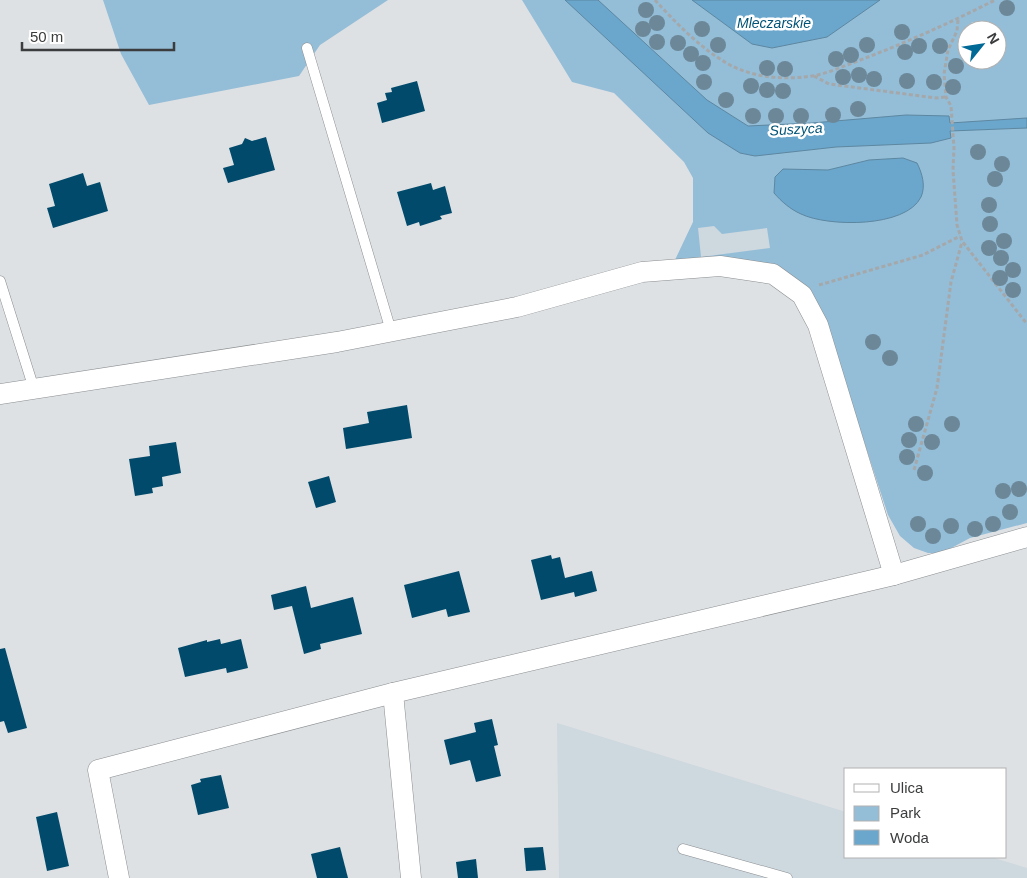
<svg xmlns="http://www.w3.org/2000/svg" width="1027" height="878" font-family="Helvetica,sans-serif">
  <rect width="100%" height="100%" fill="#dee1e4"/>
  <g fill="#cdd8df">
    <polygon points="721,164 798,246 675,260"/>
    <polygon points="557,723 846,812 846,857 991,857 1027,868 1027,878 559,878"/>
  </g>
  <g fill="#94bdd7" fill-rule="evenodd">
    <polygon points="103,0 388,0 320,45 299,76 149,105 121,54"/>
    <path d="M522 0H1027V523L970 538 942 553H928L914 548 900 536 888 515 823 316 810 293 675 260 693 222V178L684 162 614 93 572 82ZM967 30H997V60H967ZM714 226 722 234 767 228 770 248 701 257 698 228Z"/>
  </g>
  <g fill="#6ba7cc" stroke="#5d87a1">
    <polygon points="565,0 598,0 707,100 748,126 812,123 906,115 949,116 950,123 1027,118 1027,128 950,131 951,138 931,143 836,147 755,156 740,153 708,133"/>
    <polygon points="692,0 880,0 827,37 772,48 752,44"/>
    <path d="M903 158 917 163C922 173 926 186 921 197 906 228 828 227 801 214 790 209 782 202 774 193L775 177 783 169 828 170 869 160Z"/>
  </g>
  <g fill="#024a6b">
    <polygon points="417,81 425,111 382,123 377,103 387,100 385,93 392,92 391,88"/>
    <polygon points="266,137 275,170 228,183 223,168 234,165 229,148 242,144 245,138 252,141"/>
    <polygon points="83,173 87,186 100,182 108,211 53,228 47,208 55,206 49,184"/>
    <polygon points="431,183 433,190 445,186 452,213 440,216 442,219 420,226 419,222 407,226 397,192"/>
    <polygon points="407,405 412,438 346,449 343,428 369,423 367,412"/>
    <polygon points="176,442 181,473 162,477 163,486 152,488 153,493 135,496 129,459 150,456 149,446"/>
    <polygon points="329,476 336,502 316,508 308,482"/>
    <polygon points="551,555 552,559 560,557 565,578 592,571 597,591 575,597 574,592 541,600 531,560"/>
    <polygon points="459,571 470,612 448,617 446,609 412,618 404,585"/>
    <polygon points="306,586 311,608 353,597 362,634 320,644 321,649 304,654 292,606 274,610 271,595"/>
    <polygon points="220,639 221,644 241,639 248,668 227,673 226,668 185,677 178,648 207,640 207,642"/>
    <polygon points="5,648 27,728 8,733 4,721 0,722 0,649"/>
    <polygon points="492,719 498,745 494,746 501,776 476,782 470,760 450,765 444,740 476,732 474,723"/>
    <polygon points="221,775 229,808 198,815 191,785 201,782 200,779"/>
    <polygon points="57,812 69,866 47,871 36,817"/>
    <polygon points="340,847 348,878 317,878 311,854"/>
    <polygon points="543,847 546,870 526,871 524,848"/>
    <polygon points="476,859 478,878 458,878 456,862"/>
  </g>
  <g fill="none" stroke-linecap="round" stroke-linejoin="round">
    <defs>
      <g id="lane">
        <polyline points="307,48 391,331"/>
        <polyline points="0,281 34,389"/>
        <polyline points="683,849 787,878"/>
      </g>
      <g id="street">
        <polyline points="0,394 337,342 517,307 642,272 720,266 773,274 802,295 818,325 894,575"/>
        <polyline points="393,693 411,878"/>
        <polyline points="119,878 98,770 393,693 894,575 1027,537"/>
      </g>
    </defs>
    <use href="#lane" stroke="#8a8e90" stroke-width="11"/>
    <use href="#street" stroke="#8a8e90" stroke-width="21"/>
    <g stroke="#a5a8aa" stroke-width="3" stroke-dasharray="4 2.5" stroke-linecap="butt">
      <path d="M655 0C677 24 701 49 730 65 755 78 785 80 812 76 826 74 841 67 855 62 903 44 950 23 995 0"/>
      <polyline points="958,20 957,31 948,50 944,74 946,97 951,106 954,148 953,170 957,225 962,241 1027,324"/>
      <polyline points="814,76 829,84 936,98 946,97"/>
      <polyline points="819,285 923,255 960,236"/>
      <polyline points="914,470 937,388 951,282 962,242"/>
    </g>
    <use href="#lane" stroke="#fff" stroke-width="10"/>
    <use href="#street" stroke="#fff" stroke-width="20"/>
  </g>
  <g fill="#6c8898">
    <circle cx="1007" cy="8" r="8"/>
    <circle cx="646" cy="10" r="8"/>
    <circle cx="657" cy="23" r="8"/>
    <circle cx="643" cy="29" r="8"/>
    <circle cx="702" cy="29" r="8"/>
    <circle cx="902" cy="32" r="8"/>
    <circle cx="657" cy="42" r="8"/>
    <circle cx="678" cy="43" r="8"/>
    <circle cx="718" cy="45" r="8"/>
    <circle cx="867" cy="45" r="8"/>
    <circle cx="919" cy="46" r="8"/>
    <circle cx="940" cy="46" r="8"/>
    <circle cx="905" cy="52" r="8"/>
    <circle cx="691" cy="54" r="8"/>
    <circle cx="851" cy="55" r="8"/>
    <circle cx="836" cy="59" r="8"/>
    <circle cx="703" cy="63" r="8"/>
    <circle cx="956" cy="66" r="8"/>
    <circle cx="767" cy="68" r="8"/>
    <circle cx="785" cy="69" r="8"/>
    <circle cx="859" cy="75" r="8"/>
    <circle cx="843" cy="77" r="8"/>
    <circle cx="874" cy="79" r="8"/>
    <circle cx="907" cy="81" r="8"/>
    <circle cx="704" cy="82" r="8"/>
    <circle cx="934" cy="82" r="8"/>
    <circle cx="751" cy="86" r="8"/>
    <circle cx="953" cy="87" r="8"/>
    <circle cx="767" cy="90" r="8"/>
    <circle cx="783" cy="91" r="8"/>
    <circle cx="726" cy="100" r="8"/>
    <circle cx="858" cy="109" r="8"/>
    <circle cx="833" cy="115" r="8"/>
    <circle cx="753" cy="116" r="8"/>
    <circle cx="776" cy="116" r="8"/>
    <circle cx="801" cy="116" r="8"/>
    <circle cx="978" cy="152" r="8"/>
    <circle cx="1002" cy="164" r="8"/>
    <circle cx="995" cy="179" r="8"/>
    <circle cx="989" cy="205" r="8"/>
    <circle cx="990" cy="224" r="8"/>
    <circle cx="1004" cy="241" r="8"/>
    <circle cx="989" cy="248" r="8"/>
    <circle cx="1001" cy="258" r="8"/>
    <circle cx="1013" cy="270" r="8"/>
    <circle cx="1000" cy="278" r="8"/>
    <circle cx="1013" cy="290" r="8"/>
    <circle cx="873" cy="342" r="8"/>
    <circle cx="890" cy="358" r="8"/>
    <circle cx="916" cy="424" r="8"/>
    <circle cx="952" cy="424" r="8"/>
    <circle cx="909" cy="440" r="8"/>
    <circle cx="932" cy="442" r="8"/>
    <circle cx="907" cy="457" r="8"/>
    <circle cx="925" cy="473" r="8"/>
    <circle cx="1019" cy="489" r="8"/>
    <circle cx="1003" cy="491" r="8"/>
    <circle cx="1010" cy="512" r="8"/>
    <circle cx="918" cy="524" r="8"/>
    <circle cx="993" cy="524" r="8"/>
    <circle cx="951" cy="526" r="8"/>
    <circle cx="975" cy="529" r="8"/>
    <circle cx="933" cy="536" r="8"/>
  </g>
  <g text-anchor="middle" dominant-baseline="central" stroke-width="5" stroke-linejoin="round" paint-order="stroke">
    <g font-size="14" font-style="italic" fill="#015378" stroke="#fff">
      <text x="774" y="23">Mleczarskie</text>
      <text transform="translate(796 129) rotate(-3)">Suszyca</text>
    </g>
  </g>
  <rect x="844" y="768" width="162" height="90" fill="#ffffff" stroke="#b1b1b1"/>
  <rect x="854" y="784" width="25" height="8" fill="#ffffff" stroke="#b1b1b1"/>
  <text x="890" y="793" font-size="15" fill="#3b3c3d">Ulica</text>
  <rect x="854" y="806" width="25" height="15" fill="#94bdd7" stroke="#b1b1b1"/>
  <text x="890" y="818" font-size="15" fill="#3b3c3d">Park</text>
  <rect x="854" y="830" width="25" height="15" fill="#6ba7cc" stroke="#b1b1b1"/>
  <text x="890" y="843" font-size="15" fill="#3b3c3d">Woda</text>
  <g transform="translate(982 45) rotate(60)"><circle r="24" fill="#ffffff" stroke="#b1b1b1"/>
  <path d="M0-4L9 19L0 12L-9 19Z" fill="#006996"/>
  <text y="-8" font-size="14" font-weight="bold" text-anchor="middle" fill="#3b3c3d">N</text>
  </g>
  <path d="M22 42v8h152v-8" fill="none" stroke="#3b3c3d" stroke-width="2.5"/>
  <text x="30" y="42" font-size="15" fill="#3b3c3d" stroke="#ffffff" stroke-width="4" paint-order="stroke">50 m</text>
</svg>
